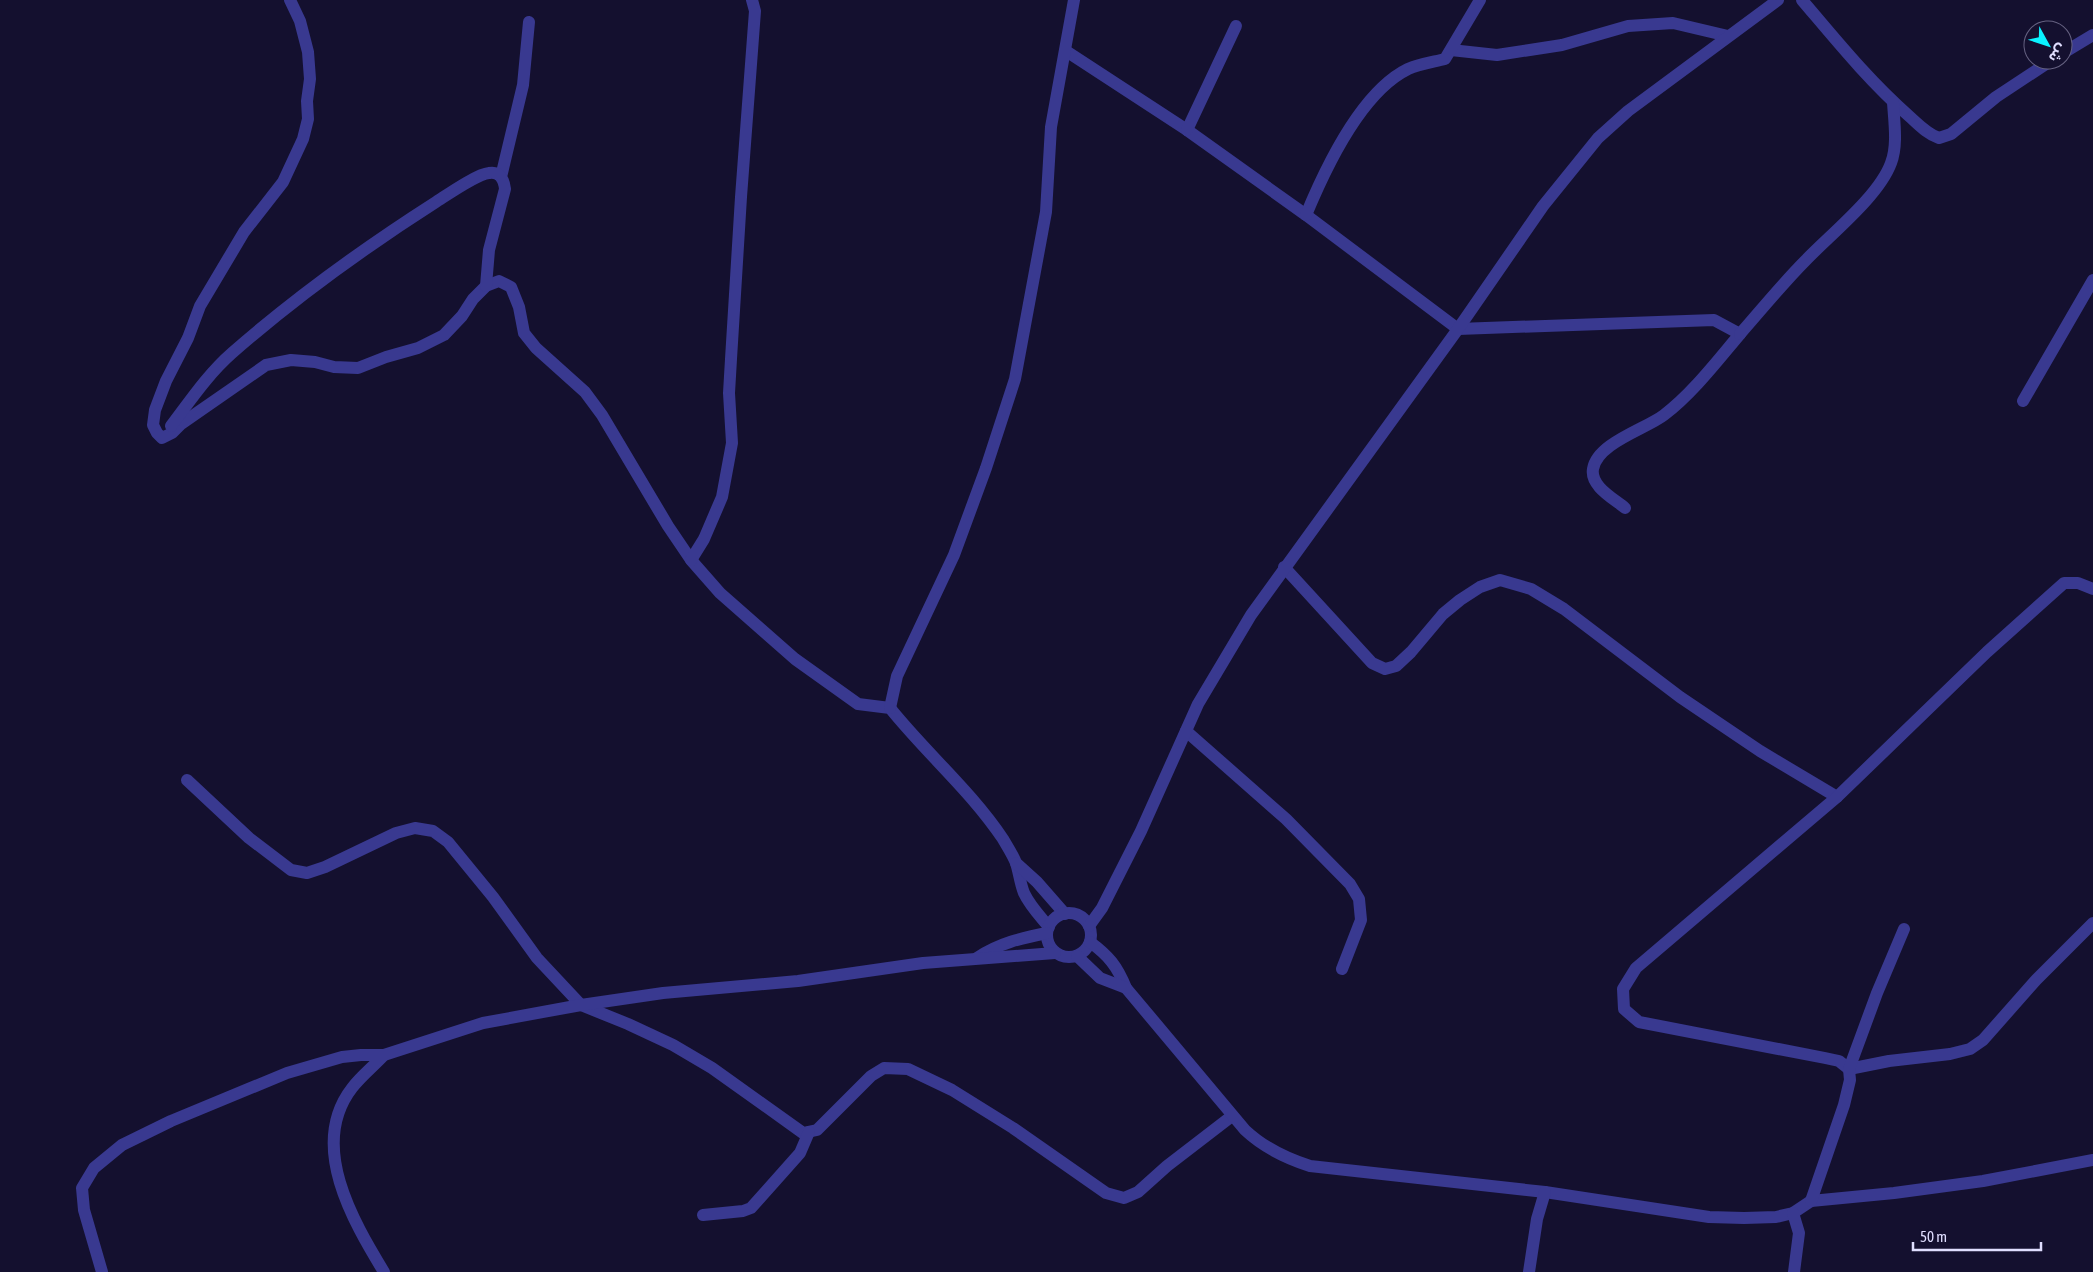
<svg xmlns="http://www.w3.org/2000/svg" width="2093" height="1272" font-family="'Asap Condensed','Noto Sans Arabic',sans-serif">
  <rect width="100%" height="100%" fill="#14102f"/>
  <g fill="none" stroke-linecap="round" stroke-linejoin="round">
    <g stroke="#393990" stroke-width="12">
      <path d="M290 0 300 21 308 52 310 79 307 101 308 119 303 139 283 182 244 232 200 306 188 338 166 381 155 410 153 425 157 433 162 438 172 433 181 424 266 365 291 360 315 362 334 367 358 368 386 357 418 348 444 335 462 316 473 299 486 286 499 281 511 287 519 307 524 333 536 348 585 392 602 415 668 526 691 560 720 593 795 659 858 704 890 708C926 753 971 791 1003 839 1007 846 1013 855 1016 863 1019 872 1020 883 1024 893 1030 906 1040 916 1049 927"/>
      <path d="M1802 0C1836 40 1869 81 1909 116 1918 124 1927 134 1939 138L1951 134 1996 97 2052 60"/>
      <polyline points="1451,50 1497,55 1562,45 1628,26 1673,23 1728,36"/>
      <path d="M1066 51 1187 130 1306 215 1458 329 1714 320 1740 334C1718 360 1692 394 1664 415 1646 429 1597 443 1593 469 1590 486 1613 498 1625 508"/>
      <polyline points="2063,53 2093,35"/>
      <polyline points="1187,130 1236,26"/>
      <polyline points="501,177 523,85 529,22"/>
      <path d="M1306 215C1325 169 1361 92 1408 69 1419 64 1433 62 1445 59L1480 0"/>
      <path d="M1740 334C1762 309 1783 283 1806 260 1831 234 1879 196 1891 163 1898 145 1894 121 1893 102"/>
      <polyline points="2023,401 2093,280"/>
      <path d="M171 426C190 401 208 374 232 353 296 297 364 248 436 202 447 195 477 174 489 173 500 171 504 180 505 189L489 250 486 286"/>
      <polyline points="691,560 704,539 722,497 732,443 729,393 731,359 741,197 755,11 752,0"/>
      <polyline points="1284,567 1372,663 1385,669 1396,666 1411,652 1443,614 1460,600 1480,587 1500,580 1531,589 1564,609 1680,697 1760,751 1837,797"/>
      <polyline points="890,708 897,676 954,555 986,468 1015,379 1046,212 1051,127 1074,0"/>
      <polyline points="1186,731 1286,819 1350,884 1359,899 1361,920 1342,969"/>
      <polyline points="187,780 249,838 291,870 307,873 325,867 396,833 415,828 433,831 448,842 493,897 537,958 581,1005 628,1024 673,1045 712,1068 803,1133 817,1130 871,1076 884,1068 908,1069 952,1090 1013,1128 1106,1193 1124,1198 1138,1192 1167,1166 1232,1116"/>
      <polyline points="1016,863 1037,882 1065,914"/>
      <circle cx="1069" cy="935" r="22"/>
      <polyline points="1089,926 1102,908 1141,831 1198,704 1251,615 1458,329 1543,206 1598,138 1628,111 1778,0"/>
      <path d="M1090 942C1109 956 1117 966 1126 988L1245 1130C1264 1148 1285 1158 1310 1166L1545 1192 1709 1217 1744 1218 1776 1217 1793 1213 1811 1201 1894 1193 1983 1181 2093 1160"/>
      <polyline points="1077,956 1100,978 1126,988"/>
      <path d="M977 958C999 943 1022 938 1047 933"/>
      <path d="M384 1055C374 1066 361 1076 352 1088 308 1145 353 1221 384 1272"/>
      <polyline points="1849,1069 1839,1061 1825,1058 1639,1022 1624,1009 1623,989 1636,968 1837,797 1987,652 2064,583 2078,583 2093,589"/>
      <polyline points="1849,1069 1889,1061 1950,1054 1970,1049 1983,1040 2036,980 2093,923"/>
      <polyline points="1811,1201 1844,1105 1850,1080 1849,1069 1877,993 1904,929"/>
      <polyline points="1793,1213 1799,1233 1794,1272"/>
      <polyline points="703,1215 743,1211 751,1208 800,1153 809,1132"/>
      <polyline points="102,1272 84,1210 82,1188 94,1168 122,1145 171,1121 287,1073 342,1057 361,1055 384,1055 483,1023 581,1005 663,993 798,981 923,963 1055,953"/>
      <polyline points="1529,1272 1537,1219 1545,1192"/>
    </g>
  </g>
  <g transform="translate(2048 45) rotate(130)"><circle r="24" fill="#14102f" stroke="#666282"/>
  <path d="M0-4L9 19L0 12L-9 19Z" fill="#0af2ff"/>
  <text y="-8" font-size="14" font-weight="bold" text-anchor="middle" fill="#e0deff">ش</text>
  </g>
  <path d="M1913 1242v8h128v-8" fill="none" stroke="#e0deff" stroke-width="2.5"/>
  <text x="1920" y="1242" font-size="15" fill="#e0deff" stroke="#14102f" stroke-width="4" paint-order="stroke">50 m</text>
</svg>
